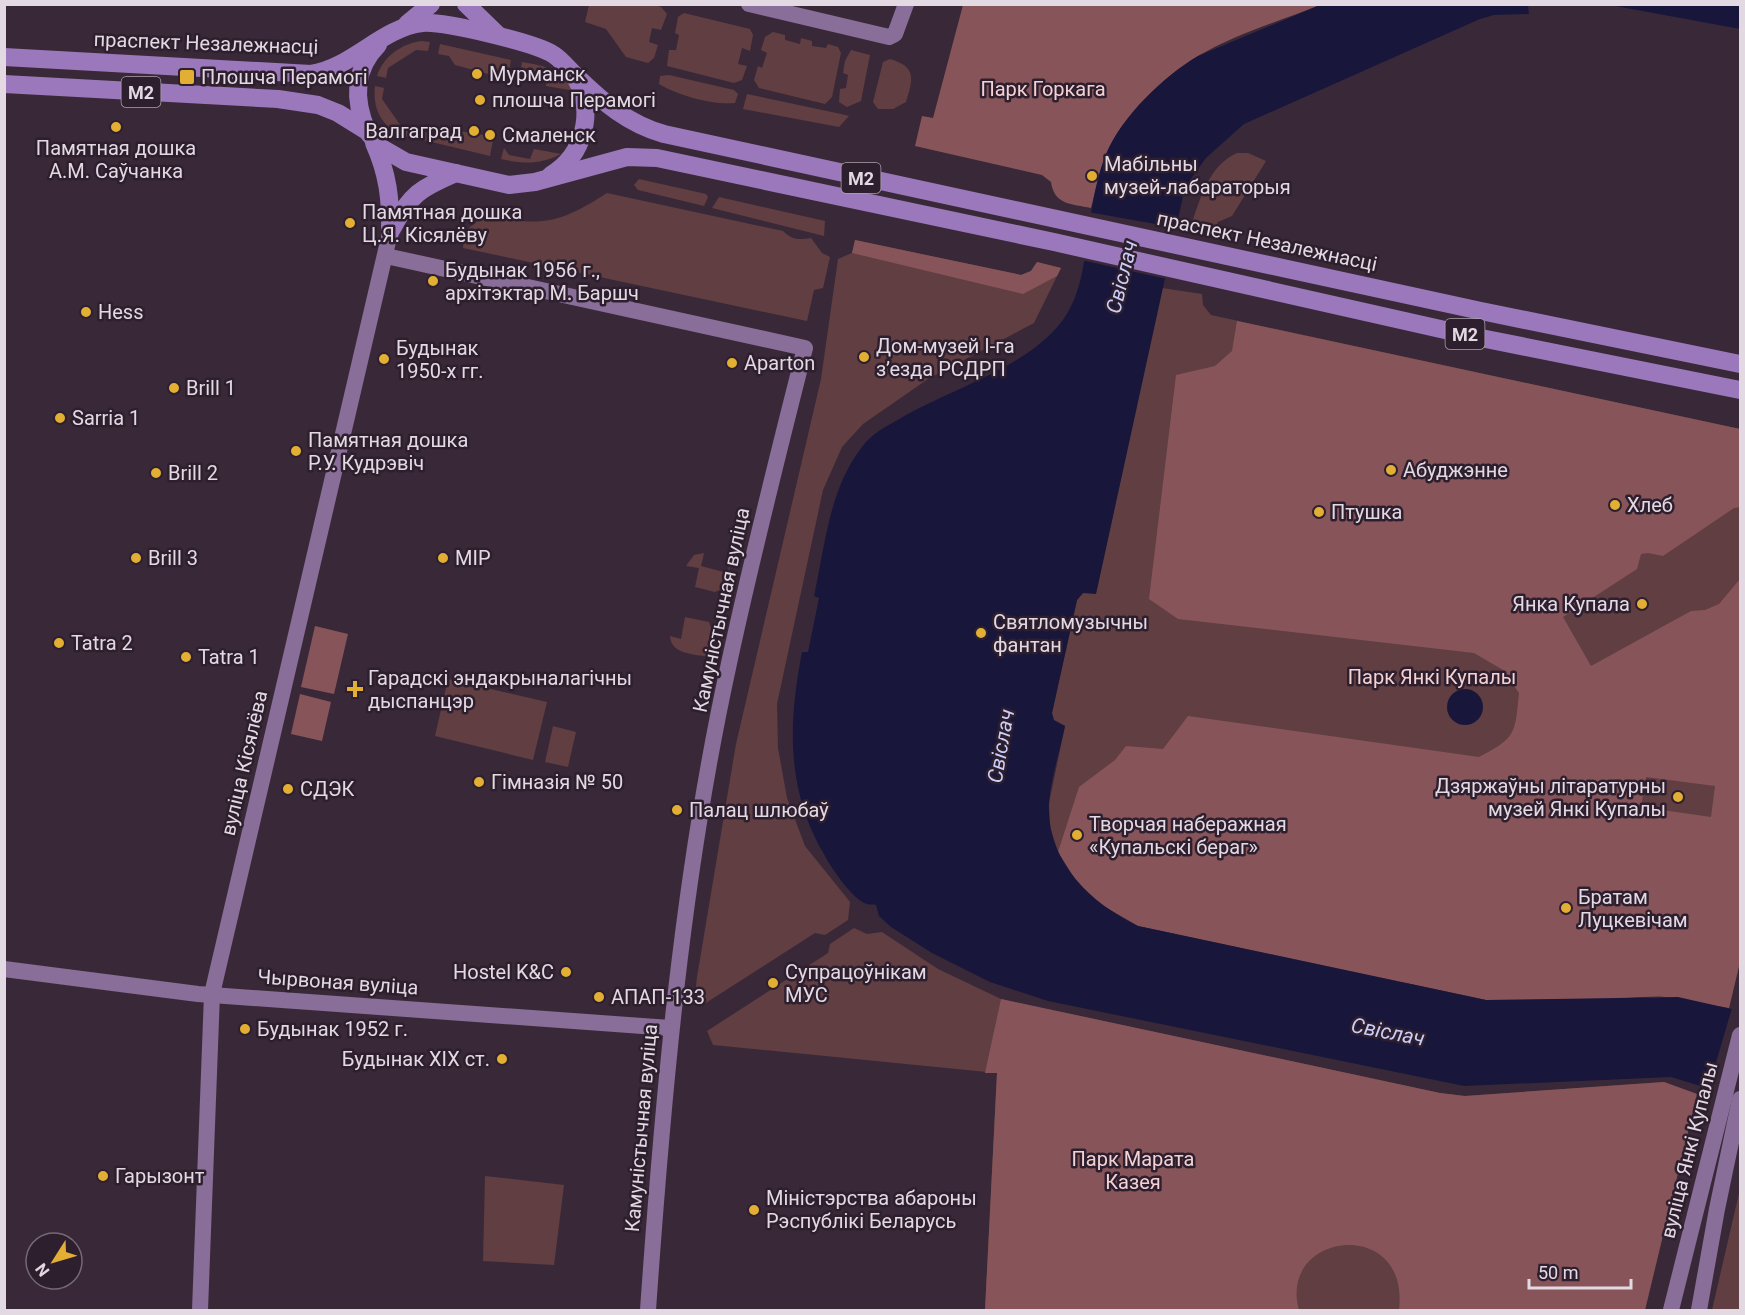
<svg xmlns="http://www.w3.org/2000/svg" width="1745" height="1315" font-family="Roboto,sans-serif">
  <rect width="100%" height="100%" fill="#392938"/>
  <g fill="#613e41">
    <polygon points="589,5 651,4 661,7 667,14 661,30 652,28 649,42 658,45 654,58 648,63 626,57 606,29 585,22"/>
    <polygon points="684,13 750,29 753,35 750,51 742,48 738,64 747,66 742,80 734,83 667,66 669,50 676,50 679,35 675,33 678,17"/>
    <polygon points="773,32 785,35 785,40 800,44 801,38 812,41 812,46 826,48 828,44 838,47 841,53 832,97 825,104 759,88 754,80 758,66 762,68 767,53 761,50 765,37"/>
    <path d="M421 41 430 42 428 51 416 50 388 68 386 78 377 76C383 57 401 44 421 41Z"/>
    <polygon points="440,44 511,60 508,77 503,78 455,65 449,56 438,54"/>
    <polygon points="851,50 870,55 861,101 847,107 839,102 840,89 846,88 848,75 843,73 845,61"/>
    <path d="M890 59C917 67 913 79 906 102L893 109H878L873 102 883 62Z"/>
    <path d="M522 62C546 66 562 69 575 91L546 86V74L526 71 520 75Z"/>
    <path d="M669 75 734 90 738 94 735 103C712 105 679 96 659 84L660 76Z"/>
    <path d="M375 86 384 88 382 99 401 126 411 128 409 137C384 131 372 111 375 86Z"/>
    <polygon points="747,94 841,114 849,116 839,127 743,109"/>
    <polygon points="440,128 491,136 493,140 490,156 419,139 421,131 433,134"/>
    <path d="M504 148 509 155 530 159 534 149 561 154C539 165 525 164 501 159Z"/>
    <path d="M1237 153H1248L1266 161 1232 216 1218 222 1214 230 1191 226C1200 199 1209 165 1237 153Z"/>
    <polygon points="639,179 706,194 708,197 704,206 638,190 634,185"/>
    <path d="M607 193 783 231C792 240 799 240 811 238L822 253 830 257 823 288 814 290 807 321 463 248 465 231 484 216C542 226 557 225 607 193Z"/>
    <polygon points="719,197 825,221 824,236 712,208"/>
    <polygon points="855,240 1021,275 1031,271 1037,262 1061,268 1034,323 928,379 863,424 842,447 823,490 777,704 778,748 787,798 805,846 850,902 848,920 825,935 815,933 701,1006 695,994 697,977 736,744 821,379 838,259 852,253"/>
    <polygon points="1162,288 1202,294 1203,305 1211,315 1740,429 1740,962 1729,1008 1704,1001 1394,982 1178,934 1058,852 1050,827 1049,803 1065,726 1053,720 1052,713 1077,600 1083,593 1096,593"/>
    <polygon points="704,553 701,566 727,573 731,561 726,587 715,592 695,587 699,568 686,566 694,555"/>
    <path d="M685 617 709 622 711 628 716 632 710 657C695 654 671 655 670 636L681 639Z"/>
    <polygon points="448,679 547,702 533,760 435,736"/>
    <polygon points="553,726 576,732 568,767 545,762"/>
    <polygon points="854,928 867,934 882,932 938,969 1001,999 1440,1093 1465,1096 1664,1082 1697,1094 1645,1310 985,1310 997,1073 713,1045 707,1031 828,953 830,944"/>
    <polygon points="485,1176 564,1185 554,1265 483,1261"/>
    <polygon points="1740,1189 1740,1310 1712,1310"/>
  </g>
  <g fill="#875559" fill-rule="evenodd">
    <path d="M963 5H1320C1280 21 1235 34 1198 56 1165 75 1120 119 1106 155 1099 172 1096 190 1091 208 1072 204 1054 205 1051 182L1042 175 915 146 922 116 933 118Z"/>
    <polygon points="855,240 1021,275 1031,271 1037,262 1061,268 1057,276 1023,294 852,253"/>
    <path d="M1237 321 1740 429V507L1734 508 1663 556 1648 553 1641 554 1637 569 1563 617 1591 666 1691 611 1705 610 1719 604 1740 579V962L1729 1008 1659 996 1612 999 1486 1000 1138 926 1095 901 1075 879 1058 852 1079 787 1115 760 1126 746 1163 749 1188 716 1479 757C1516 738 1515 734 1519 693L1503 670 1474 653 1178 619 1149 599 1176 375 1215 366 1232 351ZM1646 777 1715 786 1711 817 1641 807Z"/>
    <polygon points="315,626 348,634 334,694 301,687"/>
    <polygon points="300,694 331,702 322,741 291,734"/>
    <path d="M1001 999 1440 1093 1465 1096 1664 1082 1697 1094 1645 1310H1399C1410 1215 1277 1232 1299 1310H985L997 1073H985Z"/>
  </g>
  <g fill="#18173b">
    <path d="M1320 5H1528L1529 14 1494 15 1480 19 1244 124 1206 158 1185 187 1096 594 1083 593 1077 600 1052 713 1054 720 1065 726C1060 751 1051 778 1049 803 1046 861 1090 903 1138 926L1486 1000 1678 997 1740 1011V1098L1671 1077 1464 1086 1048 1001 990 982 932 953 891 927 879 916 876 905C873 904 870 905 867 904 853 900 832 869 825 856 786 791 788 724 802 652H808L819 598 814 596C825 546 829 489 862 447 872 433 887 426 901 418 953 387 1037 365 1068 312 1083 286 1085 254 1089 225 1093 201 1097 176 1106 154 1123 115 1162 78 1198 56Z"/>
    <polygon points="1610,5 1740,5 1740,29"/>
    <circle cx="1465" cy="707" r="18"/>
  </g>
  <g fill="#392938">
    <polygon points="1088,212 1178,228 1167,279 1081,260"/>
    <polygon points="1732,1008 1740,1010 1740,1100 1708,1090"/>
  </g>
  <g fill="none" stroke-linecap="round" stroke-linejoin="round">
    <g stroke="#886e98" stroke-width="16">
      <polyline points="749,4 889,37 895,34 906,4"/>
      <path d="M386 256 805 348C778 454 751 561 728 668 682 879 663 1095 648 1310"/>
      <polyline points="4,969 198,994 670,1028"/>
      <polyline points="200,1310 212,994 390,233"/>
      <polyline points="1671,1310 1740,1035"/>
      <polyline points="1699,1310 1717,1209 1740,1099"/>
    </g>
    <g stroke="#9b78bb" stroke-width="18">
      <polyline points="466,4 498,35"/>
      <polyline points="407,24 431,4"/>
      <path d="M4 57 311 74C352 68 381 28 422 23 443 21 537 43 554 55 563 61 569 70 577 77 603 102 628 124 664 134L1481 311 1740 364"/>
      <polyline points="4,84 278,99 318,105 338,113 367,131 380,147 406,162 509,185 535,182 627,157 657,158 1054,242 1476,337 1740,390"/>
      <path d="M367 131C354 101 353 70 378 45"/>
      <path d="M374 143C388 174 391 200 390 233"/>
      <path d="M551 175C584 155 595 112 576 79"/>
      <path d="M392 229C410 194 421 188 456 173"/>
    </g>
  </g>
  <g fill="#e2af34" stroke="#2e1f2e" stroke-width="2">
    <circle cx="477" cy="74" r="6"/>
    <rect x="179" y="69" width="16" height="16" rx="3"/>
    <circle cx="480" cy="100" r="6"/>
    <circle cx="116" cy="127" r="6"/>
    <circle cx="474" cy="131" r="6"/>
    <circle cx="490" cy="135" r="6"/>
    <circle cx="1092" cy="176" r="6"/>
    <circle cx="350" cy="223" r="6"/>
    <circle cx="433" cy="281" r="6"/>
    <circle cx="86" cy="312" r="6"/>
    <circle cx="864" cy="357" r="6"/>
    <circle cx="384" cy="359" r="6"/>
    <circle cx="732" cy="363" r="6"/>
    <circle cx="174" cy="388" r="6"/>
    <circle cx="60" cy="418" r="6"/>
    <circle cx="296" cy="451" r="6"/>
    <circle cx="1391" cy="470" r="6"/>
    <circle cx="156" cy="473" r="6"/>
    <circle cx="1615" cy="505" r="6"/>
    <circle cx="1319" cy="512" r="6"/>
    <circle cx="136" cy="558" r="6"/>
    <circle cx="443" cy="558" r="6"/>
    <circle cx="1642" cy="604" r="6"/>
    <circle cx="981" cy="633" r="6"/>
    <circle cx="59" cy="643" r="6"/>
    <circle cx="186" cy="657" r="6"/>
    <path d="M352 680h6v6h6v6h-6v6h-6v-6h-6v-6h6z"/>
    <circle cx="479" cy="782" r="6"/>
    <circle cx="288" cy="789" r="6"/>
    <circle cx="1678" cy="797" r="6"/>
    <circle cx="677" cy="810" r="6"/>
    <circle cx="1077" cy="835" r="6"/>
    <circle cx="1566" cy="908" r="6"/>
    <circle cx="566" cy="972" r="6"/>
    <circle cx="773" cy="983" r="6"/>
    <circle cx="599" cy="997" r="6"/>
    <circle cx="245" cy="1029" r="6"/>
    <circle cx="502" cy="1059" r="6"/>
    <circle cx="103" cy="1176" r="6"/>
    <circle cx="754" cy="1210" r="6"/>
  </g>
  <g text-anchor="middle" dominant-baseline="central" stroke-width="5" stroke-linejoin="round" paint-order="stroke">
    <g fill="#2e1f2e" stroke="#ada1ad" stroke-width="1.5">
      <rect x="121.5" y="77" width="39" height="30" rx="4.5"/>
      <rect x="841.5" y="163" width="39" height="30" rx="4.5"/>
      <rect x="1445.5" y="319" width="39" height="30" rx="4.5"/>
    </g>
    <g font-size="18" font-weight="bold" fill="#e3d9e3">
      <text x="141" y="92">М2</text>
      <text x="861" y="178">М2</text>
      <text x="1465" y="334">М2</text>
    </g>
    <g font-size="20" fill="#e3d9e3" stroke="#2e1f2e">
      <text transform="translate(206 43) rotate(2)">праспект Незалежнасці</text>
      <text transform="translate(1267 241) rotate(12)">праспект Незалежнасці</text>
      <text transform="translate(721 610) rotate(-78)">Камуністычная вуліца</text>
      <text transform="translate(244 763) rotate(-77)">вуліца Кісялёва</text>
      <text transform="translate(338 982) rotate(4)">Чырвоная вуліца</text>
      <text transform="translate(641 1128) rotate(-85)">Камуністычная вуліца</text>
      <text transform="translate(1689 1150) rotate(-76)">вуліца Янкі Купалы</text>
    </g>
    <g font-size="20" fill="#e3d9e3" stroke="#2e1f2e" text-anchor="start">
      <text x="489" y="74">Мурманск</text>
      <text x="201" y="77">Плошча Перамогі</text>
      <text x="492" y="100">плошча Перамогі</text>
      <text x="462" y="131" text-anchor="end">Валгаград</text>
      <text x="502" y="135">Смаленск</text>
      <text x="116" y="148" text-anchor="middle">Памятная дошка<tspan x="116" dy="23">А.М. Саўчанка</tspan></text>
      <text x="1104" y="164">Мабільны<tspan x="1104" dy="23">музей-лабараторыя</tspan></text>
      <text x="362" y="212">Памятная дошка<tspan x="362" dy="23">Ц.Я. Кісялёву</tspan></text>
      <text x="445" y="270">Будынак 1956 г.,<tspan x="445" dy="23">архітэктар М. Баршч</tspan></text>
      <text x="98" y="312">Hess</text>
      <text x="876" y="346">Дом-музей I-га<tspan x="876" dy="23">зʼезда РСДРП</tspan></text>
      <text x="396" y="348">Будынак<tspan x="396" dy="23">1950-х гг.</tspan></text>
      <text x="744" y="363">Aparton</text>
      <text x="186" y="388">Brill 1</text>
      <text x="72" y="418">Sarria 1</text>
      <text x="308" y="440">Памятная дошка<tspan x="308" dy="23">Р.У. Кудрэвіч</tspan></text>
      <text x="1403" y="470">Абуджэнне</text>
      <text x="168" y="473">Brill 2</text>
      <text x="1627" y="505">Хлеб</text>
      <text x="1331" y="512">Птушка</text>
      <text x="148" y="558">Brill 3</text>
      <text x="455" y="558">МІР</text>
      <text x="1630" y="604" text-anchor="end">Янка Купала</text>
      <text x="993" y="622">Святломузычны<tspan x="993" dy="23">фантан</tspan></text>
      <text x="71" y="643">Tatra 2</text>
      <text x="198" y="657">Tatra 1</text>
      <text x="368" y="678">Гарадскі эндакрыналагічны<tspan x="368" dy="23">дыспанцэр</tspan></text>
      <text x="491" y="782">Гімназія № 50</text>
      <text x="1666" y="786" text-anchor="end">Дзяржаўны літаратурны<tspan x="1666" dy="23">музей Янкі Купалы</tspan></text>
      <text x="300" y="789">СДЭК</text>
      <text x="689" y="810">Палац шлюбаў</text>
      <text x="1089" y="824">Творчая наберажная<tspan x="1089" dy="23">«Купальскі бераг»</tspan></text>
      <text x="1578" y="897">Братам<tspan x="1578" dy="23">Луцкевічам</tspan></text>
      <text x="554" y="972" text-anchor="end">Hostel K&amp;C</text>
      <text x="785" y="972">Супрацоўнікам<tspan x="785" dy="23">МУС</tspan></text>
      <text x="611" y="997">АПАП-133</text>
      <text x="257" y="1029">Будынак 1952 г.</text>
      <text x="490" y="1059" text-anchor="end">Будынак XIX ст.</text>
      <text x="115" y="1176">Гарызонт</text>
      <text x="766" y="1198">Міністэрства абароны<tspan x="766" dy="23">Рэспублікі Беларусь</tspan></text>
    </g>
    <g font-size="20" fill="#f4d1d3" stroke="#2e1f2e">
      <text x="1043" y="89">Парк Горкага</text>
      <text x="1432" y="677">Парк Янкі Купалы</text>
      <text x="1133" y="1159">Парк Марата<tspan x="1133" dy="23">Казея</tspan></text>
    </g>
    <g font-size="21" font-style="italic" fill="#cacef8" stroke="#2e1f2e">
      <text transform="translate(1122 277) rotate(-76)">Свіслач</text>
      <text transform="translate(1001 746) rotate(-80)">Свіслач</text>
      <text transform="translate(1388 1032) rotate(11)">Свіслач</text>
    </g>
  </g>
  <rect width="1745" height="1315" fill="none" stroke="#e3d9e3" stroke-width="12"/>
  <g transform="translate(54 1261) rotate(233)"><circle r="28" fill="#2e1f2e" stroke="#766976" stroke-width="1.5"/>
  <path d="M0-4.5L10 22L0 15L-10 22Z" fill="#e2af34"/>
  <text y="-9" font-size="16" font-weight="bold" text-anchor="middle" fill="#e3d9e3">N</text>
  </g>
  <path d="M1529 1279v9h102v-9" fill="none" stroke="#e3d9e3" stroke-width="3"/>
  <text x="1538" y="1279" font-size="18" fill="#e3d9e3" stroke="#2e1f2e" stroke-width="4.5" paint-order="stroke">50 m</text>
</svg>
